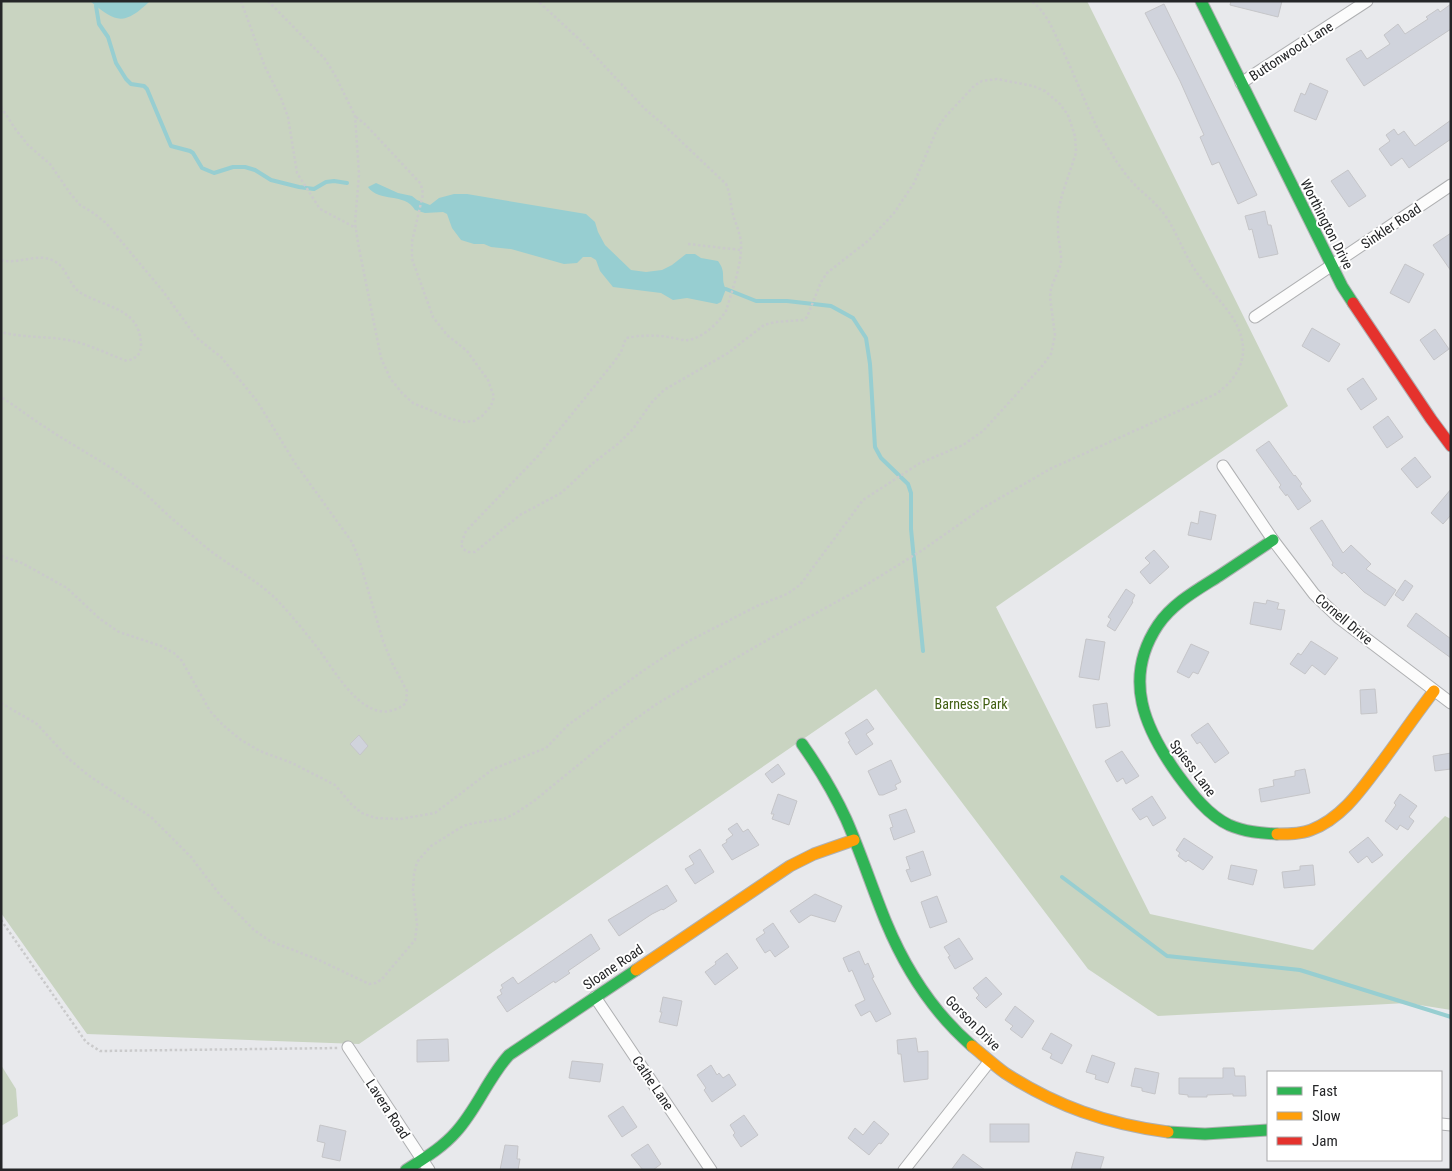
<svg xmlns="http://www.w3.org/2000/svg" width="1452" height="1171" font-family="'Roboto Condensed',sans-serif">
  <rect width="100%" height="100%" fill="#e8e9ec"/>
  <g fill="#c9d4c1">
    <polygon points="1,1 1087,1 1288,406 996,607 1150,914 1313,950 1445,816 1451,819 1451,1010 1407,1003 1158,1016 1088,969 876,689 359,1044 87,1034 1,913"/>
    <polygon points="1,1065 16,1089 18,1116 1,1126"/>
  </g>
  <g fill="#97ced1">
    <path d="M90 1H150C124 26 116 23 90 1Z"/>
    <path d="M376 183 398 193 412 196 417 200 430 205 439 198 454 194H467L586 214 595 222 598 232 605 245 631 270 646 272 662 270 672 265 686 254H695L701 258 718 261C727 273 720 278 726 289L721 302 717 304 687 298 673 300 661 293 613 287 600 271 596 260 591 257H583L577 263 564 264 511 249 491 247 484 244H474L461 240 452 228 447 214 443 212 425 213 415 210C405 192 379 203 368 187Z"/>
  </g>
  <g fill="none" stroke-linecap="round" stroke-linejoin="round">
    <g stroke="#97ced1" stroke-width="4">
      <polyline points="96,6 99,24 108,37 116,63 126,79 131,84 144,86 147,89 171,146 190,151 193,153 202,168 214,173 233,167 245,167 255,170 271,180 299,187 314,189 326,182 334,181 347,183"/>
      <polyline points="726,289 756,301 787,301 831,306 853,318 866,338 870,364 875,447 881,458 908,484 911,493 911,529 923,651"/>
      <polyline points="1062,877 1167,956 1300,970 1451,1017"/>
    </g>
  </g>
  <g fill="#d0d3dc" stroke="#c5c5c8">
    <polygon points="1231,1 1282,1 1278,17 1230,5"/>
    <polygon points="1164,4 1257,195 1238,204 1219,162 1212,165 1200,137 1204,135 1180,81 1145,13"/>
    <polygon points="1451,4 1451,29 1364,86 1346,59 1361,50 1367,59 1390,44 1384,35 1398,24 1405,34 1428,19 1426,17 1438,9 1440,12"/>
    <polygon points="1310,83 1328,91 1316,120 1294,111 1301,93 1305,95"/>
    <polygon points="1451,120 1451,139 1409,168 1402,158 1391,166 1379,149 1390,141 1386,135 1394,129 1398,135 1404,131 1415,146"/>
    <polygon points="1348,170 1366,196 1349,207 1331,181"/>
    <polygon points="1265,211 1268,225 1271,225 1278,254 1259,258 1252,229 1249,230 1245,216"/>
    <polygon points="1451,233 1451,271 1433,245"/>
    <polygon points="1405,264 1424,274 1409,303 1390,293"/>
    <polygon points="1312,328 1340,344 1329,362 1302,346"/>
    <polygon points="1435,329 1449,349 1434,360 1420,340"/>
    <polygon points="1363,378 1377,399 1361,410 1347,389"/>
    <polygon points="1388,416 1403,437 1387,448 1373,427"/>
    <polygon points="1269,441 1294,476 1295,475 1302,484 1300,486 1311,501 1298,510 1287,494 1286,496 1279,487 1281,485 1256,450"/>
    <polygon points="1415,457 1431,477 1417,488 1401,469"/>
    <polygon points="1451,489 1451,515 1443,524 1431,513"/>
    <polygon points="1200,511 1216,515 1211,540 1188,535 1191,522 1198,524"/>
    <polygon points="1322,520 1343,553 1351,545 1371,564 1366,569 1396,590 1385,606 1364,592 1344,572 1342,574 1332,565 1333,563 1310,528"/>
    <polygon points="1154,550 1169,567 1150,584 1140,572 1150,563 1145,558"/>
    <polygon points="1405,580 1413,586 1403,601 1395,595"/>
    <polygon points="1126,589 1135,595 1132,601 1133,602 1115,631 1107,626 1111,619 1108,617"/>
    <polygon points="1267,600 1279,603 1277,609 1285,610 1281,630 1250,624 1254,602 1266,604"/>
    <polygon points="1416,613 1451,639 1451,658 1407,626"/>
    <polygon points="1086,639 1105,642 1099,680 1079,677"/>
    <polygon points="1311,641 1338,658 1325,675 1312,665 1305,674 1290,664 1298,653 1301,655"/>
    <polygon points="1191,644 1209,652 1198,674 1193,672 1189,678 1177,672"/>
    <polygon points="1375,689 1377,713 1361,714 1360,690"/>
    <polygon points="1107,703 1110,726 1096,728 1093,705"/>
    <polygon points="867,719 874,729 866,734 873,744 856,755 848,742 850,741 845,733"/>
    <polygon points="1208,723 1229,753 1215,763 1200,742 1197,744 1191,735"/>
    <polygon points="359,735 368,746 360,755 350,744"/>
    <polygon points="1122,751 1139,776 1126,784 1123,778 1117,782 1105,761"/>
    <polygon points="1451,753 1451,769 1435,771 1433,756"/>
    <polygon points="891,760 901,782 895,785 897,789 883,795 879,795 868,771"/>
    <polygon points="778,764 785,774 772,783 765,774"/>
    <polygon points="1305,769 1310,793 1261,802 1259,789 1274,786 1273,780 1295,776 1295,771"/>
    <polygon points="778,794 797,801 789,825 772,819 774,814 771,814"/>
    <polygon points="1400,794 1417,806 1409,817 1414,821 1408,830 1400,825 1397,830 1385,821 1396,805 1394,803"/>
    <polygon points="1152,796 1166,818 1153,826 1147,816 1140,820 1132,809"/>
    <polygon points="906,809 915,832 894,840 890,828 893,827 889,815"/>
    <polygon points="737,823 743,832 748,829 759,845 732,860 722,845 727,842 726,840 733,835 728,829"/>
    <polygon points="1368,837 1383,855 1372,863 1367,856 1358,863 1349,852"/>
    <polygon points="1184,838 1213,857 1203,870 1188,860 1186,862 1178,856 1180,853 1176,850"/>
    <polygon points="700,849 714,872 695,884 685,869 694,864 689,856"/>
    <polygon points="923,851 931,875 911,882 906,870 910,869 906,857"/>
    <polygon points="1231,865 1257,870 1253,885 1228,879"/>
    <polygon points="1313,865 1315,885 1284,888 1282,872 1300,870 1300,866"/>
    <polygon points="667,885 677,901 663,910 662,909 652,914 619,936 608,920"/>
    <polygon points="815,894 842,906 835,922 811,915 799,923 790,911"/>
    <polygon points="937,896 947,922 930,928 921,902"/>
    <polygon points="773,923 789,947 775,957 770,950 765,953 756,939 765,933 763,930"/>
    <polygon points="591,934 600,949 568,971 570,973 555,983 554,981 507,1012 497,997 502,994 500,990 503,988 501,985 513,977 518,984"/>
    <polygon points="959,938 973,959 955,969 948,957 950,956 944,947"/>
    <polygon points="859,951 865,965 868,963 874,977 872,978 891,1014 876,1022 870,1011 861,1016 855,1005 865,1000 852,970 849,972 843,958"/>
    <polygon points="727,953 738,968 715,985 705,972 716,964 715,962"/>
    <polygon points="986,977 1002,994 986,1008 976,998 979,995 973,988"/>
    <polygon points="663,997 682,1001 677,1026 659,1022 662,1012 660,1012"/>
    <polygon points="1015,1006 1034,1021 1022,1038 1010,1029 1013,1026 1005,1020"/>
    <polygon points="1051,1033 1072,1045 1062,1064 1050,1058 1052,1054 1042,1049"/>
    <polygon points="916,1038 918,1052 928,1051 928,1079 904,1082 901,1054 898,1054 897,1040"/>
    <polygon points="448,1039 449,1061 417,1062 417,1040"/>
    <polygon points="1092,1055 1115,1063 1108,1083 1095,1079 1096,1075 1086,1072"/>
    <polygon points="572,1061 603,1064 600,1082 569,1078"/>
    <polygon points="711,1065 717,1075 719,1073 723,1078 729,1074 736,1085 712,1102 704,1090 706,1088 697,1075"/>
    <polygon points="1135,1068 1159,1073 1155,1094 1142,1091 1142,1088 1131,1086"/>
    <polygon points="1223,1068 1234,1068 1235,1076 1245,1076 1246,1096 1233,1096 1233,1094 1207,1095 1207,1097 1188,1097 1188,1095 1179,1094 1179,1078 1223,1078"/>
    <polygon points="623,1106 637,1127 622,1137 608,1116"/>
    <polygon points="744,1115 758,1135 741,1147 733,1135 735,1133 730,1125"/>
    <polygon points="874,1121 889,1134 881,1144 879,1143 869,1155 848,1138 855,1128 863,1135"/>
    <rect x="990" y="1124" width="39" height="18"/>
    <polygon points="320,1125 346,1131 340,1161 322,1157 325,1143 317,1141"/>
    <polygon points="648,1144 661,1164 653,1170 643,1170 631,1155"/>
    <polygon points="505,1145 518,1146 517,1159 520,1159 518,1170 500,1170"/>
    <polygon points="1076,1152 1104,1157 1100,1170 1071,1170"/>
    <polygon points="963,1154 985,1170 951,1170"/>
  </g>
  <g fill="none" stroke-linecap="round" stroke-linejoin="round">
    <defs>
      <g id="street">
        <polyline points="1241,83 1367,1"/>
        <polyline points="1255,317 1451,185"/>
        <polyline points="1223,466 1273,540 1314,594 1339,618 1451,703"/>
        <polyline points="595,997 711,1170"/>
        <polyline points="348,1047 429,1170"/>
        <polyline points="1441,1124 1451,1125"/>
        <polyline points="904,1170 989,1062"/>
      </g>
      <g id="fast">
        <polyline points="1201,1 1342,286 1353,303"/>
        <path d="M1273 540C1255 552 1237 564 1219 576 1197 590 1173 603 1158 625 1122 679 1145 729 1178 775 1192 794 1208 815 1229 825 1245 832 1261 833 1277 834"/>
        <path d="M802 744C819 768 834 793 846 819 861 853 872 888 886 922 905 968 934 1013 972 1046"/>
        <polyline points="1168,1132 1205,1134 1268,1130"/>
        <path d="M406 1170C423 1159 442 1148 456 1132 477 1109 488 1078 509 1055L636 970"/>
      </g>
      <g id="slow">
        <path d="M1277 834C1289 834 1301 834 1311 830 1343 818 1363 787 1382 762 1400 738 1416 714 1434 691"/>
        <polyline points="636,970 790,866 814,854 854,840"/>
        <path d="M972 1046C983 1055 994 1065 1005 1073 1056 1106 1107 1124 1168 1132"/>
      </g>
      <polyline id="jam" points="1353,303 1431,419 1451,446"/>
    </defs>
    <use href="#street" stroke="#afb0b2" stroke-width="13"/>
    <use href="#fast" stroke="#afb0b2" stroke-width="13"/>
    <use href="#slow" stroke="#afb0b2" stroke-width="13"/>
    <use href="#jam" stroke="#afb0b2" stroke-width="13"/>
    <g stroke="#cacacb" stroke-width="2.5" stroke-dasharray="2.5 2.5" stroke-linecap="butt">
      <polyline points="241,1 265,67 281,98 288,117 297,173 320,209 356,228"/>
      <polyline points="268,1 325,59 335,75 355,116 359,174 355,223 358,243 381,358 390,378 402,393 413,403 451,419 464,422 474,421 482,416 491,406 494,397 488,380 467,351 447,335 433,317 412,259 412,242 423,194 421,184 366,125 355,116"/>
      <path d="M1 107 16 130 28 145 50 164 70 193 80 205 92 212 106 223 162 290 197 338 221 357 257 401 295 463 352 542 359 559 383 641 392 663 407 691 406 703C368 734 336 672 317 647 304 631 290 613 275 598 255 579 230 566 208 549 195 538 183 528 170 517 157 505 145 492 131 482 105 462 75 447 48 429 32 419 17 407 1 397"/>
      <polyline points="688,244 741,250"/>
      <path d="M1 260C19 265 38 252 54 261 67 267 69 286 81 293 105 308 140 307 141 345 141 355 136 358 127 361 107 354 89 344 68 340 46 336 23 338 1 332"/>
      <path d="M1 556 22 563 67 588 100 619 119 632 161 646 174 653 182 661 210 711 223 725 241 740 260 751 292 763 335 785 352 805 362 813 375 818 400 819 435 813 493 769 546 748 568 725 647 668 687 642 757 606 787 594 800 585 863 500 920 463 963 445 983 431 1043 365 1051 354 1055 335 1050 297 1051 288 1061 264V255L1058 235V212L1062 195 1076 153 1075 136 1068 115 1060 104 1045 91 1033 86 997 79 982 81 974 86 946 116 938 127 914 183 894 213 869 240 827 273 821 282 807 317 803 320 775 322 764 325 728 353 664 390 652 402 633 429 619 443 592 464 570 485 561 493 520 515 475 552H468L463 549 461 544 466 531 538 456 614 362 621 352 626 338C640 335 655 335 669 337 675 338 683 341 689 340 704 337 718 323 726 311 732 290 742 265 741 243 740 231 734 221 732 210 730 200 730 193 726 184L665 126 645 109 579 39 538 1"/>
      <path d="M1 703 37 724 69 759 88 775 151 817 191 857 220 895 254 930 270 941 319 960 369 984 376 983 382 979 415 940 417 925 413 890 414 874 417 862 431 846 463 826 474 823 504 819 516 813 534 801 627 725 658 703 769 639 858 590 924 549 981 509 1050 469 1216 394C1234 381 1247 363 1242 340 1237 315 1215 297 1200 277 1186 259 1179 237 1167 218 1159 206 1148 197 1138 188 1126 176 1117 163 1108 148 1089 115 1077 79 1060 45 1053 30 1046 11 1031 1"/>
      <polyline points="1,920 86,1042 100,1051 338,1048"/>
    </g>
    <use href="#street" stroke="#fcfcfc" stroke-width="11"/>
    <use href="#fast" stroke="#30b455" stroke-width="11"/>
    <use href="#slow" stroke="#ff9f0a" stroke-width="11"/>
    <use href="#jam" stroke="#e5322d" stroke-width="11"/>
  </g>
  <g text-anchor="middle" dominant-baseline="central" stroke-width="4" stroke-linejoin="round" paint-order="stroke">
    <g font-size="14" fill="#252628" stroke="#fff">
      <text transform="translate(1291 51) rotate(-33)">Buttonwood Lane</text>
      <text transform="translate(1327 224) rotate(63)">Worthington Drive</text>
      <text transform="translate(1391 226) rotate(-34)">Sinkler Road</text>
      <text transform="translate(1344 619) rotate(40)">Cornell Drive</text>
      <text transform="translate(1193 768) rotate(53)">Spiess Lane</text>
      <text transform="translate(613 967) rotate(-34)">Sloane Road</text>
      <text transform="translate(973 1023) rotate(45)">Gorson Drive</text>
      <text transform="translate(653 1083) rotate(56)">Cathe Lane</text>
      <text transform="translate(388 1109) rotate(57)">Lavera Road</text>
    </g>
    <g font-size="14" fill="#415f12" stroke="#fff">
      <text x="971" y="704">Barness Park</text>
    </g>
  </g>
  <rect width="1452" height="1171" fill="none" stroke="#252628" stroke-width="5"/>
  <rect x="1267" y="1071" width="175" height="90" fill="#ffffff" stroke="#a8a8a9"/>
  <rect x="1277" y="1087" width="25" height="8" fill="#30b455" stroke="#a8a8a9"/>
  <text x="1312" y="1096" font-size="15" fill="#252628">Fast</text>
  <rect x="1277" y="1112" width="25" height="8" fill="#ff9f0a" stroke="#a8a8a9"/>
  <text x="1312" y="1121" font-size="15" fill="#252628">Slow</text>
  <rect x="1277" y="1137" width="25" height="8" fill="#e5322d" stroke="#a8a8a9"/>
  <text x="1312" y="1146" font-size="15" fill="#252628">Jam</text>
</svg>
